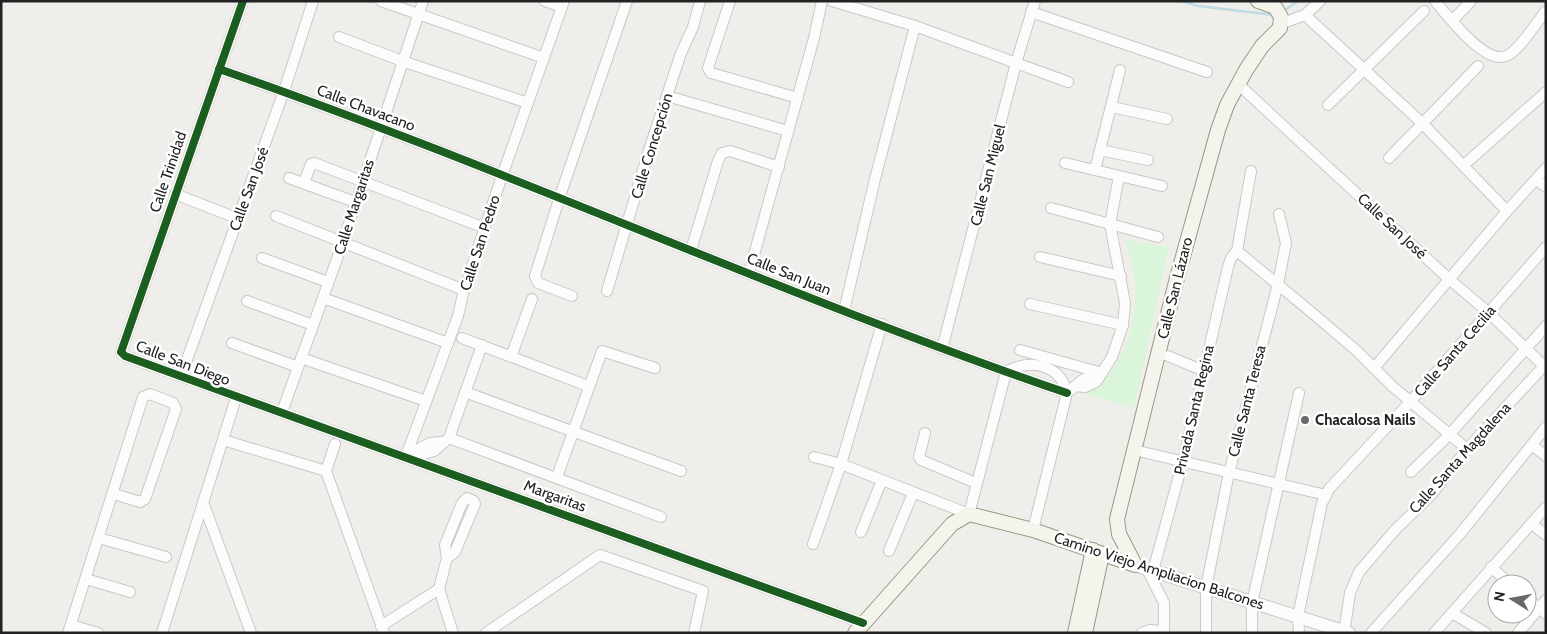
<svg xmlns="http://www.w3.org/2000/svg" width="1547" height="634" font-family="Cabin,sans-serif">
  <rect width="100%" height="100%" fill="#f0eeeb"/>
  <path fill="#daf5da" d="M1125 240 1169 247 1134 408 1085 394C1124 373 1137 324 1135 281 1134 267 1129 253 1125 240Z"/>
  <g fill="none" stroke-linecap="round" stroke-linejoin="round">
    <g stroke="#bfdbe3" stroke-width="2.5">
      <polyline points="1182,1 1198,6 1275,15"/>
      <polyline points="1285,10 1298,1"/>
    </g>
    <defs>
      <g id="minor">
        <polyline points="243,1 121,352 125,356 863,623"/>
        <polyline points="381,1 544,58"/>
        <polyline points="545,1 562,7"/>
        <polyline points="730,1 708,68 711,73 798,98"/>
        <polyline points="832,1 915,26 1068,82"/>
        <path d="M1435 1C1448 16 1487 68 1508 55 1520 49 1537 22 1546 11"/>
        <polyline points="1031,12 1207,72"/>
        <polyline points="1305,15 1422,123 1507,211"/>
        <polyline points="1453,20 1471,1"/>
        <polyline points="1280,24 1305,15 1320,1"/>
        <polyline points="339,37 402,61 528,103"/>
        <path d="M219 69C505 168 781 295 1067 393"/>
        <polyline points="1238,84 1449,279 1488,312 1546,368"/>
        <polyline points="667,96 788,131"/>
        <polyline points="1328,105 1424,11"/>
        <polyline points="1112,107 1167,119"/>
        <polyline points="1100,150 1148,160"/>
        <polyline points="1389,158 1478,66"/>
        <polyline points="1065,163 1162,186"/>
        <polyline points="1464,165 1546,92"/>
        <polyline points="1095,170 1120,70"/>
        <polyline points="289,178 355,202"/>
        <polyline points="1536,180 1546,187"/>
        <polyline points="304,183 311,164 314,163 485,228"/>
        <polyline points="175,194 239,219"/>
        <polyline points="1051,208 1158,237"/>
        <polyline points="276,216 464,290"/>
        <polyline points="691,250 718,161 722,153 730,151 779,167"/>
        <polyline points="1237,251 1304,306 1357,351 1392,386 1467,449"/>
        <polyline points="1237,251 1251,171"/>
        <polyline points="1040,257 1121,276"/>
        <polyline points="262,258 328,282"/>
        <polyline points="749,273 814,38 822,1"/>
        <polyline points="607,291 649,150 681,53 693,27 700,1"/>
        <polyline points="572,296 538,283 535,276 560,196 627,1"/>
        <polyline points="323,298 448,343"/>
        <polyline points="247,301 313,325"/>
        <polyline points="1030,304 1123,325"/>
        <polyline points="844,311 875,179 915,26"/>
        <polyline points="462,338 588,386"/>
        <polyline points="232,343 298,367"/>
        <polyline points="942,349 1016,63 1035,1"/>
        <polyline points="1020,350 1102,373"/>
        <polyline points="1168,356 1204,371"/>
        <polyline points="511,357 532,299"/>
        <polyline points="301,358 426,401"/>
        <polyline points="1374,368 1507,211 1546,168"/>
        <polyline points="181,376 284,91 313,1"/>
        <polyline points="1075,386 1085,387 1096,382 1112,357 1123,325 1125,303 1110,224 1119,176"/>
        <path d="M1071 390C1081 381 1086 374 1099 378"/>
        <polyline points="465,392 681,471"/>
        <polyline points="282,412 343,242 423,1"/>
        <polyline points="925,433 919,457 921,460 976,483"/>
        <polyline points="449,438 661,517"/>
        <polyline points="223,440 326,471"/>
        <polyline points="1532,445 1546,456"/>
        <polyline points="1134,450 1326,495"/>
        <polyline points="411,453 430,443 441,442"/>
        <polyline points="406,456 458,316 464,290 502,176 564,1"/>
        <path d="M814 457 841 464 969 514 1006 372C1029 359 1060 363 1067 393L1033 530"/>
        <polyline points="410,458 434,451 449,438 482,345"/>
        <polyline points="326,471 384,633"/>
        <polyline points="326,471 335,444"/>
        <polyline points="1411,472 1449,435 1546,326"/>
        <polyline points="557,477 602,351 655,368"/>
        <polyline points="203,502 251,633"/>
        <polyline points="1532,524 1546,535"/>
        <polyline points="861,532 882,480"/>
        <polyline points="99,538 166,557"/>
        <polyline points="813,544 841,464 882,324"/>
        <polyline points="889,551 913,493"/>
        <polyline points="1491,567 1510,584"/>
        <polyline points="1147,569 1164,603 1164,633"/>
        <polyline points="1153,571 1183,461 1228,267 1231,258 1237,251"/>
        <polyline points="86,579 130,592"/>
        <polyline points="439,589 447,558 445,545 462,503 467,498 474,501 475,504 455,552 447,558"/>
        <polyline points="439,589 453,633"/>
        <polyline points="1527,598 1546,614"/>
        <polyline points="1452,613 1486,633"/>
        <polyline points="71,625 98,633"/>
        <polyline points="381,626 439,589"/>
        <polyline points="68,633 143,397 150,394 173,403 176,409 145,499 140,502 114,494"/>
        <polyline points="162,633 236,398"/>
        <polyline points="486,633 600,555 703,591 694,633"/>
        <polyline points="1142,633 1150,630 1164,631"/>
        <polyline points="1206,633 1206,588 1229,473 1278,284 1286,243 1279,214"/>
        <polyline points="1252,633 1252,603 1299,393"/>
        <polyline points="1299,633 1298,616 1322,503 1329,489 1410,402 1546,247"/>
        <polyline points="1344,633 1350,593 1359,572 1395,530 1432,494 1467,449 1544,366"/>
        <polyline points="1371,633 1460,534 1546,427"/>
        <polyline points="1434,633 1546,507"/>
        <polyline points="1518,633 1546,600"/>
      </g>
      <polyline id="tertiary" points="1135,565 1349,633"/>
      <g id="secondary">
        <polyline points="1135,565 1119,534 1117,519 1177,278 1218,130 1227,105 1246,70 1262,46 1280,28 1281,17 1275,7 1258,1"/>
        <polyline points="855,633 952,524 969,514 1033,530 1135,565"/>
        <polyline points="1075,633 1093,550"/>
        <polyline points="1085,633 1102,554"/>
      </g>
    </defs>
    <use href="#minor" stroke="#c9c8c7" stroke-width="12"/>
    <use href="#tertiary" stroke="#c9c8c7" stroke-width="14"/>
    <use href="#secondary" stroke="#999a82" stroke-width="16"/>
    <use href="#minor" stroke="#fdfcfc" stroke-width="10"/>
    <use href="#tertiary" stroke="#fdfcfc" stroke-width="12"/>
    <use href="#secondary" stroke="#f4f4ed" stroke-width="14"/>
    <defs>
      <g id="cycleway">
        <polyline points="243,1 121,352 125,356 863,623"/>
        <path d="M219 69C505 168 781 295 1067 393"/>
      </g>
    </defs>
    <use href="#cycleway" stroke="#fff" stroke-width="11"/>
    <use href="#cycleway" stroke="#1b5e20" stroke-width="8"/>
  </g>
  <circle fill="#6a6968" stroke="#fff" stroke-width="2" cx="1305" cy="420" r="5"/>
  <g text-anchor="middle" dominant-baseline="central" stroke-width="5" stroke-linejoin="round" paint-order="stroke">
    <g font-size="15" fill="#222" stroke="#fff">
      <text transform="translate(366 108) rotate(21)">Calle Chavacano</text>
      <text transform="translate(652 146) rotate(-73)">Calle Concepción</text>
      <text transform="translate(168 172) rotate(-71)">Calle Trinidad</text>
      <text transform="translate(988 175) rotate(-76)">Calle San Miguel</text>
      <text transform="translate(249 189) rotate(-70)">Calle San José</text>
      <text transform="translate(354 207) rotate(-72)">Calle Margaritas</text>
      <text transform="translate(1392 226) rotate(43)">Calle San José</text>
      <text transform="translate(480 243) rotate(-72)">Calle San Pedro</text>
      <text transform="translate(789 274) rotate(22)">Calle San Juan</text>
      <text transform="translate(1175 288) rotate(-76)">Calle San Lázaro</text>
      <text transform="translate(1455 351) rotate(-49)">Calle Santa Cecilia</text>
      <text transform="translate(183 363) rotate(21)">Calle San Diego</text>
      <text transform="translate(1247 401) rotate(-76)">Calle Santa Teresa</text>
      <text transform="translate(1194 410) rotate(-77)">Privada Santa Regina</text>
      <text transform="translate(1460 458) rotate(-48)">Calle Santa Magdalena</text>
      <text transform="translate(555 496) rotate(20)">Margaritas</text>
      <text transform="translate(1159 571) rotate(18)">Camino Viejo Ampliacion Balcones</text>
    </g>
    <g font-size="15" font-weight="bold" fill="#222" stroke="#fff" text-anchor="start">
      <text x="1315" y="420">Chacalosa Nails</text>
    </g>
  </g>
  <rect width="1547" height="634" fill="none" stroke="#222222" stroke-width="5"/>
  <g transform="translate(1512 599) rotate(281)"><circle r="24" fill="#ffffff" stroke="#a7a7a7"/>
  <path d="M0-4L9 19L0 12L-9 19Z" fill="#6a6968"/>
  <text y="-8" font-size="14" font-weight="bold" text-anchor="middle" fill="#222222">N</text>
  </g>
</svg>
